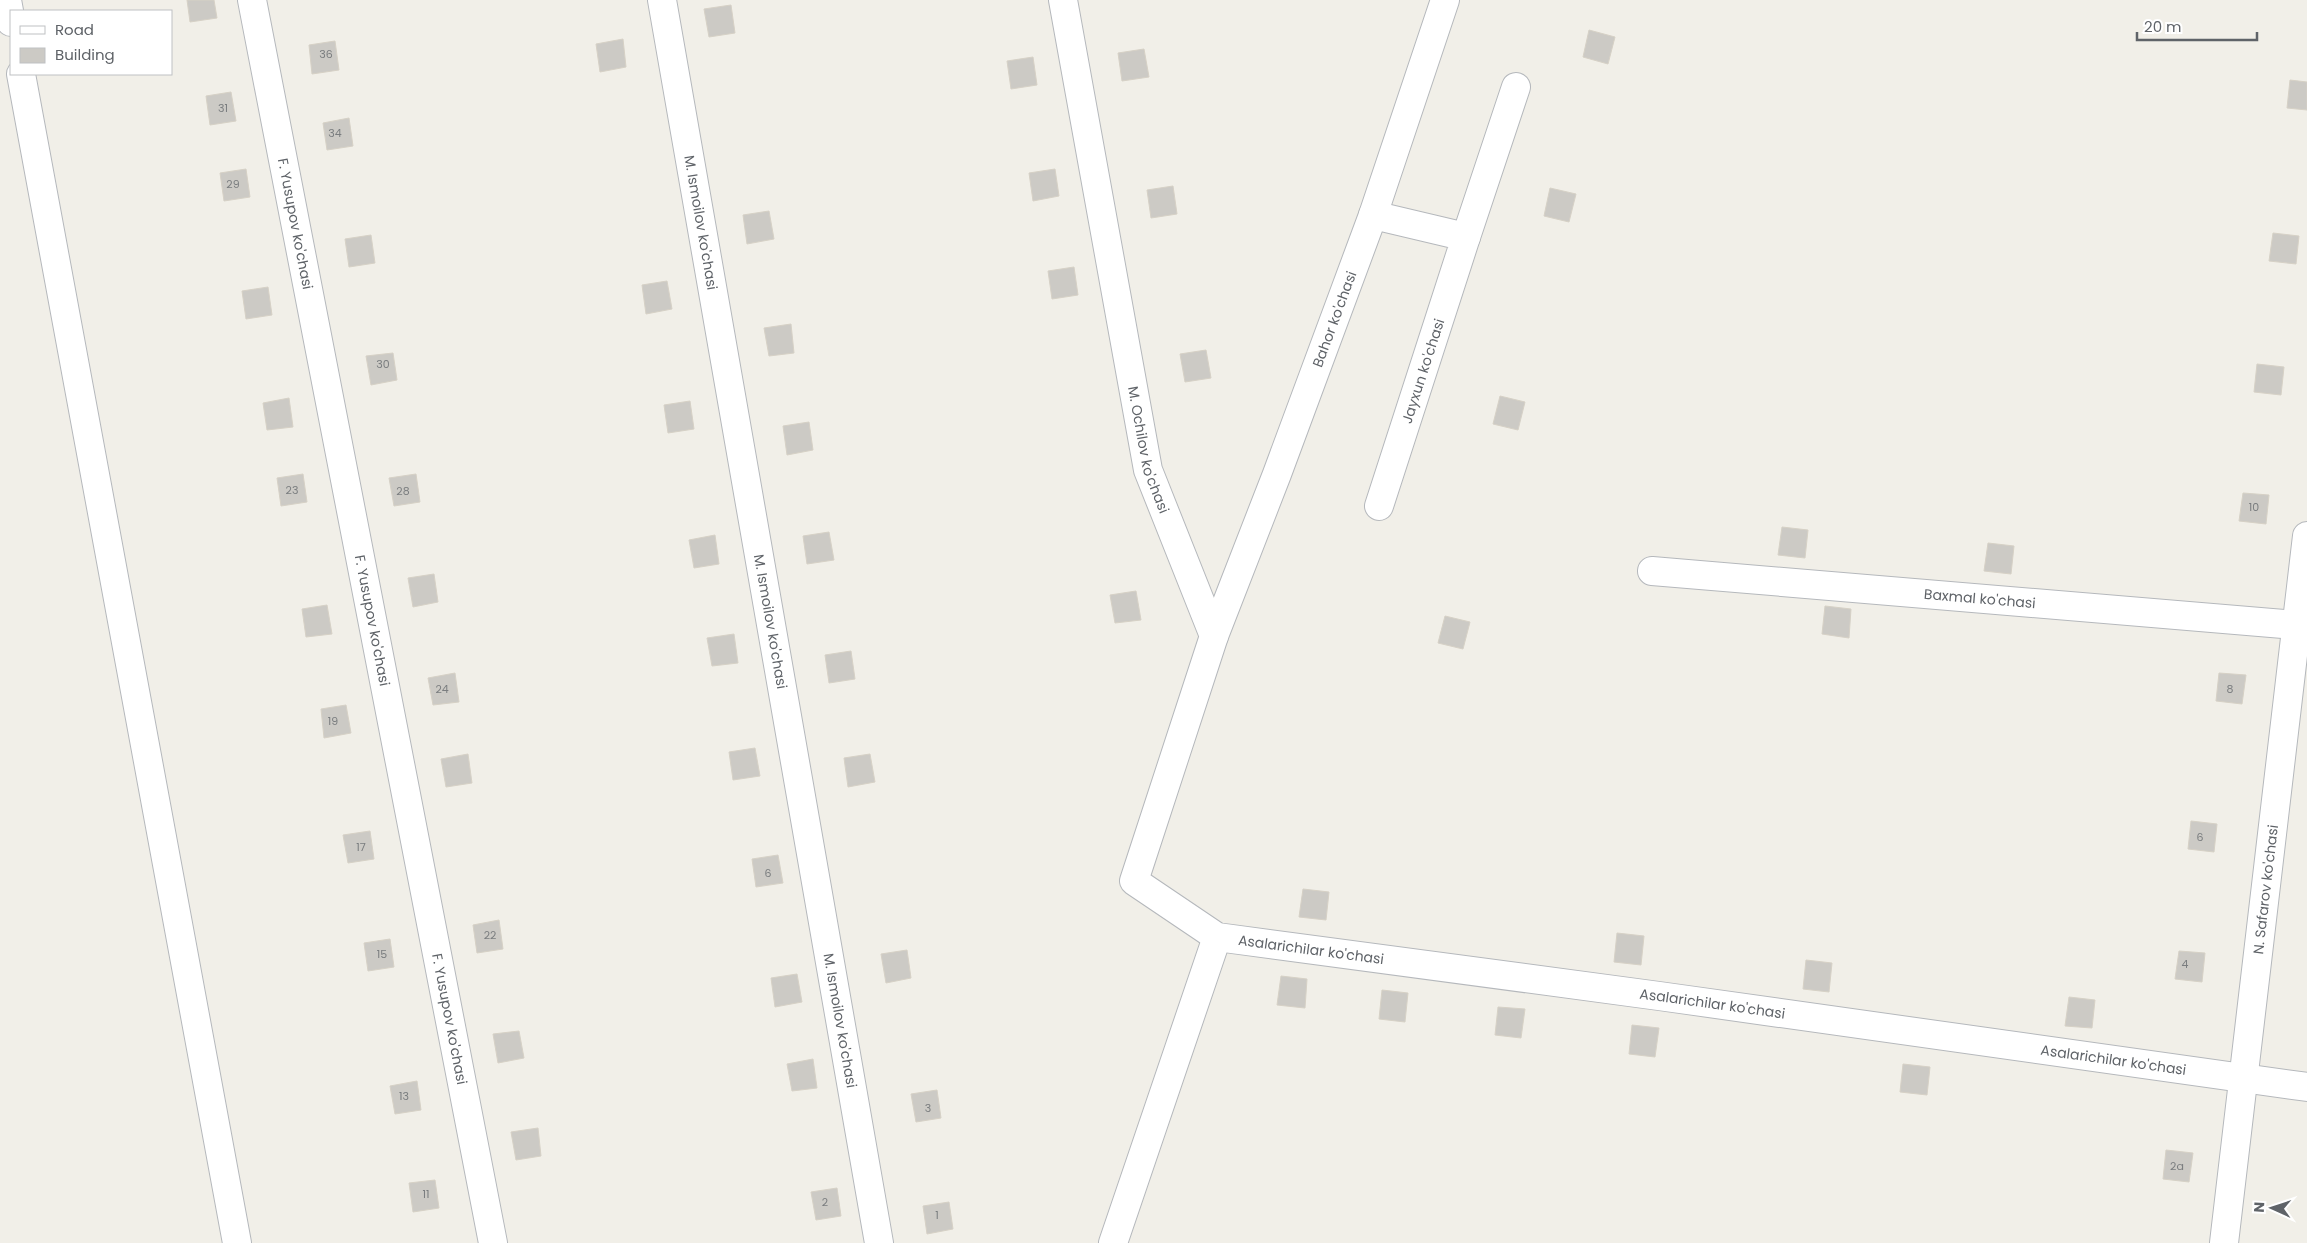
<svg xmlns="http://www.w3.org/2000/svg" width="2307" height="1243" font-family="Poppins,sans-serif">
  <rect width="100%" height="100%" fill="#f1efe8"/>
  <g fill="#cccac5" stroke="#d6d1c6">
    <polygon points="187,0 214,0 217,18 190,22"/>
    <polygon points="731,5 735,33 709,37 704,9"/>
    <polygon points="1589,30 1615,37 1608,64 1583,57"/>
    <polygon points="623,39 626,67 600,72 596,44"/>
    <polygon points="335,41 339,70 312,74 309,45"/>
    <polygon points="1144,49 1149,77 1122,81 1118,53"/>
    <polygon points="1033,57 1037,85 1011,89 1007,61"/>
    <polygon points="2290,80 2307,82 2307,110 2287,108"/>
    <polygon points="231,92 236,121 210,125 206,96"/>
    <polygon points="349,118 353,146 327,150 323,123"/>
    <polygon points="246,169 250,197 224,201 220,173"/>
    <polygon points="1055,169 1059,196 1033,201 1029,173"/>
    <polygon points="1173,186 1177,214 1151,218 1147,190"/>
    <polygon points="1550,188 1576,194 1569,222 1544,216"/>
    <polygon points="769,211 774,239 747,244 743,215"/>
    <polygon points="2273,233 2299,236 2296,264 2269,261"/>
    <polygon points="371,235 375,263 349,267 345,239"/>
    <polygon points="1074,267 1078,295 1052,299 1048,271"/>
    <polygon points="667,281 672,309 646,314 642,285"/>
    <polygon points="268,287 272,315 246,319 242,291"/>
    <polygon points="791,324 794,353 769,356 764,328"/>
    <polygon points="1206,350 1211,378 1185,382 1180,354"/>
    <polygon points="393,353 397,380 371,385 366,356"/>
    <polygon points="2257,364 2284,367 2281,395 2254,392"/>
    <polygon points="1500,396 1525,402 1518,430 1493,424"/>
    <polygon points="289,398 293,427 267,430 263,403"/>
    <polygon points="690,401 694,429 668,433 664,405"/>
    <polygon points="809,422 813,450 787,455 783,426"/>
    <polygon points="303,474 307,502 281,506 277,478"/>
    <polygon points="416,474 420,502 394,506 389,478"/>
    <polygon points="2243,493 2269,495 2266,524 2239,521"/>
    <polygon points="1782,527 1808,530 1805,558 1778,555"/>
    <polygon points="829,532 834,560 807,564 803,536"/>
    <polygon points="715,535 719,564 694,568 689,540"/>
    <polygon points="1988,543 2014,546 2011,574 1984,571"/>
    <polygon points="434,574 438,602 413,607 408,578"/>
    <polygon points="1136,591 1141,620 1115,623 1110,595"/>
    <polygon points="327,605 332,634 306,637 302,609"/>
    <polygon points="1825,606 1851,609 1849,638 1822,634"/>
    <polygon points="1445,616 1470,622 1463,649 1438,643"/>
    <polygon points="734,634 738,663 712,666 707,638"/>
    <polygon points="851,651 855,679 829,683 825,655"/>
    <polygon points="455,673 459,702 433,705 428,678"/>
    <polygon points="2219,673 2246,675 2242,704 2216,701"/>
    <polygon points="346,705 351,733 324,738 321,709"/>
    <polygon points="755,748 760,776 733,780 729,752"/>
    <polygon points="468,754 472,783 446,787 441,759"/>
    <polygon points="870,754 875,782 848,787 844,758"/>
    <polygon points="2191,821 2217,824 2214,852 2188,849"/>
    <polygon points="370,831 374,859 348,863 343,835"/>
    <polygon points="778,855 783,883 756,887 752,859"/>
    <polygon points="1303,889 1329,892 1326,920 1299,917"/>
    <polygon points="499,920 503,949 477,953 473,925"/>
    <polygon points="1617,933 1644,936 1641,965 1614,962"/>
    <polygon points="390,939 394,967 368,971 364,943"/>
    <polygon points="907,950 911,978 886,983 881,954"/>
    <polygon points="2179,951 2205,953 2202,982 2175,979"/>
    <polygon points="1806,960 1832,963 1829,992 1803,989"/>
    <polygon points="797,974 802,1002 775,1007 771,978"/>
    <polygon points="1281,976 1307,979 1305,1008 1277,1005"/>
    <polygon points="1382,990 1408,993 1405,1022 1379,1019"/>
    <polygon points="2069,997 2095,1000 2092,1028 2065,1026"/>
    <polygon points="1498,1007 1525,1009 1521,1038 1495,1035"/>
    <polygon points="1632,1025 1659,1028 1655,1057 1629,1054"/>
    <polygon points="519,1031 524,1058 498,1063 493,1034"/>
    <polygon points="813,1059 817,1088 792,1091 787,1064"/>
    <polygon points="1903,1064 1930,1067 1927,1095 1900,1092"/>
    <polygon points="417,1081 421,1110 395,1114 390,1086"/>
    <polygon points="937,1090 941,1118 916,1122 911,1094"/>
    <polygon points="538,1128 541,1156 516,1160 511,1132"/>
    <polygon points="2166,1150 2193,1153 2189,1182 2163,1179"/>
    <polygon points="435,1180 439,1208 413,1212 409,1183"/>
    <polygon points="837,1188 841,1216 816,1220 811,1192"/>
    <polygon points="949,1202 953,1229 927,1234 923,1206"/>
  </g>
  <g fill="none" stroke-linecap="round" stroke-linejoin="round">
    <defs>
      <g id="minor">
        <polyline points="7,0 11,22"/>
        <path id="s1" d="M252 0 493 1243"/>
        <path id="s2" d="M662 0 879 1243"/>
        <path id="s3" d="M1063 0 1148 470 1214 636 1134 881 1217 937 1659 996 2307 1087"/>
        <polyline points="21,74 237,1243"/>
        <polyline points="1373,215 1466,237 1379,506"/>
        <polyline points="1466,237 1516,87"/>
        <path id="s4" d="M1652 571 2307 626"/>
        <path id="s5" d="M1214 636 1277 474 1373 215 1445 0"/>
        <polyline points="1113,1243 1217,937"/>
        <path id="s6" d="M2224 1243 2307 536"/>
      </g>
    </defs>
    <use href="#minor" stroke="#b5b8bc" stroke-width="30"/>
    <use href="#minor" stroke="#fff" stroke-width="28"/>
  </g>
  <g text-anchor="middle" dominant-baseline="central" stroke-width="4" stroke-linejoin="round" paint-order="stroke">
    <g font-size="11" fill="#7a7d7f">
      <text x="326" y="54">36</text>
      <text x="223" y="108">31</text>
      <text x="335" y="133">34</text>
      <text x="233" y="184">29</text>
      <text x="383" y="364">30</text>
      <text x="292" y="490">23</text>
      <text x="403" y="491">28</text>
      <text x="2254" y="507">10</text>
      <text x="442" y="689">24</text>
      <text x="2230" y="689">8</text>
      <text x="333" y="721">19</text>
      <text x="2200" y="837">6</text>
      <text x="361" y="847">17</text>
      <text x="768" y="873">6</text>
      <text x="490" y="935">22</text>
      <text x="382" y="954">15</text>
      <text x="2185" y="964">4</text>
      <text x="404" y="1096">13</text>
      <text x="928" y="1108">3</text>
      <text x="2177" y="1166">2a</text>
      <text x="426" y="1194">11</text>
      <text x="825" y="1202">2</text>
      <text x="937" y="1215">1</text>
    </g>
    <g font-size="14" fill="#5f6368" stroke="#fff">
      <text stroke="none"><textPath href="#s2" startOffset="226">M. Ismoilov ko'chasi</textPath></text>
      <text stroke="none"><textPath href="#s1" startOffset="228">F. Yusupov ko'chasi</textPath></text>
      <text stroke="none"><textPath href="#s5" startOffset="339">Bahor ko'chasi</textPath></text>
      <text transform="translate(1423 371) rotate(-72)">Jayxun ko'chasi</text>
      <text stroke="none"><textPath href="#s3" startOffset="458">M. Ochilov ko'chasi</textPath></text>
      <text stroke="none"><textPath href="#s4" startOffset="329">Baxmal ko'chasi</textPath></text>
      <text stroke="none"><textPath href="#s1" startOffset="632">F. Yusupov ko'chasi</textPath></text>
      <text stroke="none"><textPath href="#s2" startOffset="631">M. Ismoilov ko'chasi</textPath></text>
      <text stroke="none"><textPath href="#s6" startOffset="356">N. Safarov ko'chasi</textPath></text>
      <text stroke="none"><textPath href="#s3" startOffset="1109">Asalarichilar ko'chasi</textPath></text>
      <text stroke="none"><textPath href="#s3" startOffset="1514">Asalarichilar ko'chasi</textPath></text>
      <text stroke="none"><textPath href="#s1" startOffset="1038">F. Yusupov ko'chasi</textPath></text>
      <text stroke="none"><textPath href="#s2" startOffset="1036">M. Ismoilov ko'chasi</textPath></text>
      <text stroke="none"><textPath href="#s3" startOffset="1919">Asalarichilar ko'chasi</textPath></text>
    </g>
  </g>
  <rect x="10" y="10" width="162" height="65" fill="#ffffff" stroke="#bfc1c3"/>
  <rect x="20" y="26" width="25" height="8" fill="#ffffff" stroke="#bfc1c3"/>
  <text x="55" y="35" font-size="15" fill="#5f6368">Road</text>
  <rect x="20" y="48" width="25" height="15" fill="#cccac5" stroke="#bfc1c3"/>
  <text x="55" y="60" font-size="15" fill="#5f6368">Building</text>
  <g transform="translate(2272 1208) rotate(273)" stroke="#ffffff" stroke-width="4" paint-order="stroke">
  <path d="M0-4L9 19L0 12L-9 19Z" fill="#5f6368"/>
  <text y="-8" font-size="14" font-weight="bold" text-anchor="middle" fill="#5f6368">N</text>
  </g>
  <path d="M2137 32v8h120v-8" fill="none" stroke="#5f6368" stroke-width="2.5"/>
  <text x="2144" y="32" font-size="15" fill="#5f6368" stroke="#ffffff" stroke-width="4" paint-order="stroke">20 m</text>
</svg>
